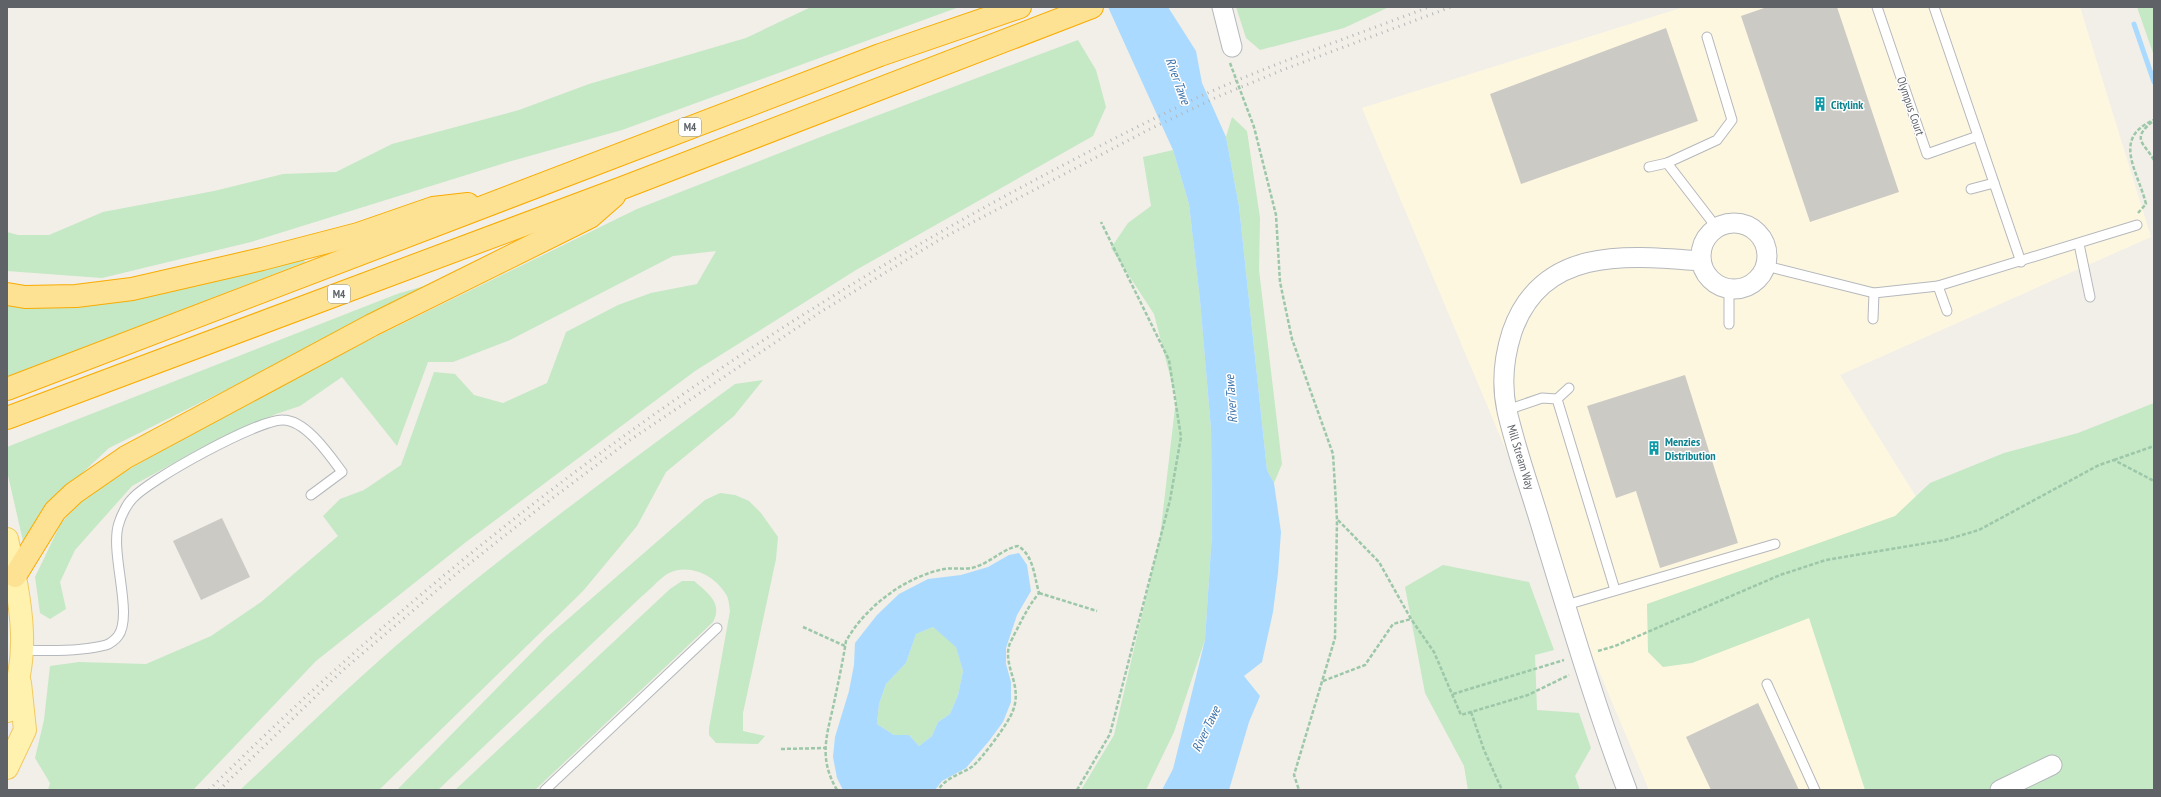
<svg xmlns="http://www.w3.org/2000/svg" width="2161" height="797" font-family="'PT Sans Narrow',sans-serif">
  <rect width="100%" height="100%" fill="#f1efe8"/>
  <polygon fill="#fef7e0" points="1684,7 2080,7 2151,237 1840,375 2058,724 2080,790 1649,790 1362,108"/>
  <g fill="#c5e8c5">
    <polygon points="811,7 959,7 622,130 508,162 251,242 102,278 7,271 7,232 18,235 49,235 103,212 214,191 283,174 336,172 392,144 519,110 589,84 746,38"/>
    <polygon points="1236,7 1389,7 1344,28 1260,50 1246,38"/>
    <polygon points="2137,7 2154,7 2154,56"/>
    <polygon points="1078,40 1096,70 1106,107 1093,136 856,270 695,371 466,542 316,661 193,790 48,790 50,783 35,758 44,720 50,666 79,662 146,664 211,636 261,602 338,536 323,516 340,499 364,490 401,465 434,372 455,374 474,395 503,403 547,383 566,332 618,305 651,293 697,284 716,251 673,256 510,340 453,362 428,362 397,446 342,377 300,406 276,414 197,450 132,486 75,550 60,582 66,609 50,619 40,613 35,577 61,523 91,491 271,388 637,209 823,136"/>
    <polygon points="1232,117 1247,131 1260,218 1259,270 1282,464 1274,483 1267,470 1239,206 1226,137"/>
    <polygon points="1173,150 1189,204 1200,299 1211,429 1212,533 1205,640 1174,732 1146,790 1081,790 1114,735 1160,537 1176,399 1154,314 1111,248 1128,223 1151,206 1143,157"/>
    <polygon points="303,258 305,262 7,377 7,302"/>
    <polygon points="451,278 109,448 45,508 23,541 7,471 7,447 397,294"/>
    <path d="M763 380 734 416 666 472 637 526 583 591 379 790H240C299 735 357 678 418 627 520 541 628 463 735 384Z"/>
    <polygon points="2154,403 2154,790 1865,790 1809,618 1692,663 1663,667 1648,652 1647,604 1895,516 1930,483 2004,453 2078,433"/>
    <path d="M720 493 735 495 749 501 761 513 778 537 776 559 743 713V731L765 736 758 744 716 743 709 735V728L730 611C729 606 729 600 727 596 716 575 688 562 667 574 658 580 650 590 641 597L438 790H397L546 638 705 500Z"/>
    <polygon points="1443,565 1529,582 1554,650 1535,655 1537,710 1579,713 1591,748 1575,776 1580,790 1468,790 1464,766 1425,693 1405,587"/>
    <path d="M682 581H694C708 593 723 603 713 622L535 790H455L670 589Z"/>
    <polygon points="933,627 956,646 963,671 958,695 950,714 938,722 932,736 919,746 909,735 894,735 877,724 879,704 886,684 906,663 916,634"/>
  </g>
  <g fill="#aadaff" fill-rule="evenodd">
    <polygon points="1108,7 1168,7 1196,51 1202,83 1226,137 1239,206 1267,470 1274,483 1281,532 1278,573 1273,612 1262,662 1244,676 1260,696 1249,722 1229,790 1162,790 1173,769 1205,640 1212,533 1211,429 1200,300 1189,204 1173,150"/>
    <path d="M1019 553 1027 565 1031 591 1017 615 1006 648V664L1011 682V702L1003 722 989 741 966 768 942 781 935 790H843L837 778 833 757 835 737 849 691 854 665 855 643 877 615 899 594 928 579 961 575 988 567 1009 555ZM933 627 956 647 963 671 958 695 950 714 938 722 932 736 919 746 909 735H894L877 724 879 704 886 684 906 663 916 634Z"/>
  </g>
  <g fill="none" stroke-linecap="round" stroke-linejoin="round">
    <polyline stroke="#aadaff" stroke-width="5" points="2134,24 2154,82"/>
  </g>
  <g fill="#cccac5">
    <polygon points="1767,7 1837,7 1899,192 1810,222 1741,16"/>
    <polygon points="1666,28 1698,121 1521,184 1490,94"/>
    <polygon points="1685,375 1738,543 1660,568 1636,491 1616,498 1587,406"/>
    <polygon points="222,518 250,577 201,600 173,541"/>
    <polygon points="1758,703 1799,790 1711,790 1686,737"/>
  </g>
  <g fill="none" stroke-linecap="round" stroke-linejoin="round">
    <defs>
      <g id="service">
        <polyline points="1877,7 1927,154 1978,136"/>
        <polyline points="1934,7 2021,262"/>
        <polyline points="1667,163 1717,228"/>
        <polyline points="1649,167 1667,163 1717,140 1732,120 1707,37"/>
        <polyline points="1971,189 1994,183"/>
        <polyline points="2079,244 2090,297"/>
        <polyline points="1766,266 1874,293 1938,286 2137,225"/>
        <polyline points="1938,286 1947,311"/>
        <polyline points="1729,289 1729,324"/>
        <polyline points="1873,319 1874,293"/>
        <polyline points="1557,399 1615,590"/>
        <polyline points="1507,410 1542,398 1557,399 1569,388"/>
        <polyline points="1566,605 1775,544"/>
        <path d="M22 650C46 651 84 651 106 645 110 644 116 639 118 636 134 615 109 551 119 523 121 516 127 504 132 499 148 480 259 419 283 420 306 420 330 456 342 472L311 495"/>
        <polyline points="1767,684 1815,790"/>
        <polyline points="545,790 717,628"/>
      </g>
      <g id="minor">
        <polyline points="1222,7 1232,47"/>
        <circle cx="1734" cy="256" r="33"/>
        <path d="M1627 790C1596 708 1571 623 1545 539 1533 497 1517 454 1507 411 1501 384 1504 357 1512 332 1542 246 1627 255 1701 261"/>
        <polyline points="2000,790 2052,765"/>
      </g>
      <g id="primary">
        <path d="M7 539C19 595 34 657 7 711"/>
        <polyline points="7,768 25,730 20,683"/>
      </g>
      <g id="motorway">
        <polyline points="7,294 25,297 76,296 132,289 262,259 358,234 433,208 468,204"/>
        <polyline points="7,389 880,55 1020,7"/>
        <polyline points="7,418 622,188 1092,7"/>
        <polyline points="15,576 55,511 74,493 126,457 372,325 590,217 614,196"/>
      </g>
    </defs>
    <use href="#service" stroke="#b5b8bc" stroke-width="11"/>
    <use href="#minor" stroke="#b5b8bc" stroke-width="21"/>
    <use href="#primary" stroke="#f2c960" stroke-width="24"/>
    <use href="#motorway" stroke="#f9ab00" stroke-width="24"/>
    <g stroke="#9cc7a9" stroke-width="2.5" stroke-dasharray="4 2" stroke-linecap="butt">
      <polyline points="1230,63 1254,127 1276,215 1280,282 1292,339 1333,454 1337,520 1335,638 1294,775 1299,790"/>
      <path d="M2152 122C2131 139 2144 143 2154 160"/>
      <path d="M2138 213 2146 204C2138 171 2111 138 2154 120"/>
      <polyline points="2114,460 2154,446"/>
      <polyline points="1338,520 1379,562 1411,619 1434,652 1461,715 1528,695 1569,675"/>
      <polyline points="1039,593 1097,611"/>
      <polyline points="803,627 845,646"/>
      <polyline points="1598,651 1615,646 1780,575 1826,560 1945,540 1979,530 2099,465 2114,460 2154,481"/>
      <polyline points="1323,681 1365,665 1393,624 1411,619"/>
      <polyline points="1453,694 1564,660"/>
      <polyline points="1471,712 1484,750 1502,790"/>
      <polyline points="781,749 826,748"/>
      <path d="M837 790C817 756 828 733 835 698 839 679 843 660 846 641 866 606 905 577 944 569 956 567 967 571 978 566 992 561 1003 549 1018 546 1034 556 1034 576 1039 593 1027 608 1023 618 1014 635 1013 638 1010 642 1009 646 1003 669 1026 688 1010 717 1003 730 983 757 973 766 962 774 946 777 938 790"/>
      <polyline points="1077,790 1110,734 1170,500 1181,437 1169,360 1101,222"/>
    </g>
    <use href="#service" stroke="#fff" stroke-width="9"/>
    <use href="#minor" stroke="#fff" stroke-width="19"/>
    <use href="#primary" stroke="#fff2af" stroke-width="22"/>
    <use href="#motorway" stroke="#fde293" stroke-width="22"/>
    <g stroke="#b6b7b8" stroke-width="3" stroke-dasharray="1 5" stroke-linecap="butt">
      <path d="M209 790C448 550 721 349 1020 188 1080 156 1141 124 1203 95 1277 62 1353 36 1429 7"/>
      <polyline points="219,790 343,670 455,575 546,503 630,440 822,311 939,240 1148,130 1217,97 1285,69 1451,7"/>
    </g>
  </g>
  <defs>
    <symbol id="building-bare" viewBox="-9 -9 18 18"><path d="M-4-6H4V6H1V3H-1V6H-4ZM-2.5-4.3h1.7v1.8h-1.7ZM.8-4.3h1.7v1.8H.8ZM-2.5-1h1.7V.8h-1.7ZM.8-1h1.7V.8H.8Z" fill="#0f9aa8" stroke="#fff" stroke-width="2.5" paint-order="stroke"/></symbol>
  </defs>
  <g fill-rule="evenodd">
    <use href="#building-bare" x="1810" y="94" width="20" height="20"/>
    <use href="#building-bare" x="1644" y="438" width="20" height="20"/>
  </g>
  <g text-anchor="middle" dominant-baseline="central" stroke-width="3" stroke-linejoin="round" paint-order="stroke">
    <g fill="#fff" stroke="#8f9295" stroke-width="1">
      <rect x="679" y="118" width="22" height="18" rx="3"/>
      <rect x="328" y="285" width="22" height="18" rx="3"/>
    </g>
    <g font-size="11" font-weight="bold" fill="#5f6368">
      <text x="690" y="127">M4</text>
      <text x="339" y="294">M4</text>
    </g>
    <g font-size="12" font-weight="bold" fill="#0d838f" stroke="#fff" text-anchor="start">
      <text x="1831" y="104">Citylink</text>
      <text x="1665" y="441">Menzies<tspan x="1665" dy="14">Distribution</tspan></text>
    </g>
    <g font-size="12" fill="#5f6368" stroke="#fff">
      <text transform="translate(1911 106) rotate(71)">Olympus Court</text>
      <text transform="translate(1521 457) rotate(73)">Mill Stream Way</text>
    </g>
    <g font-size="13" font-style="italic" fill="#4174aa" stroke="#fff">
      <text transform="translate(1178 81) rotate(70)">River Tawe</text>
      <text transform="translate(1231 399) rotate(-94)">River Tawe</text>
      <text transform="translate(1206 729) rotate(-64)">River Tawe</text>
    </g>
  </g>
  <rect width="2161" height="797" fill="none" stroke="#5f6368" stroke-width="16"/>
</svg>
